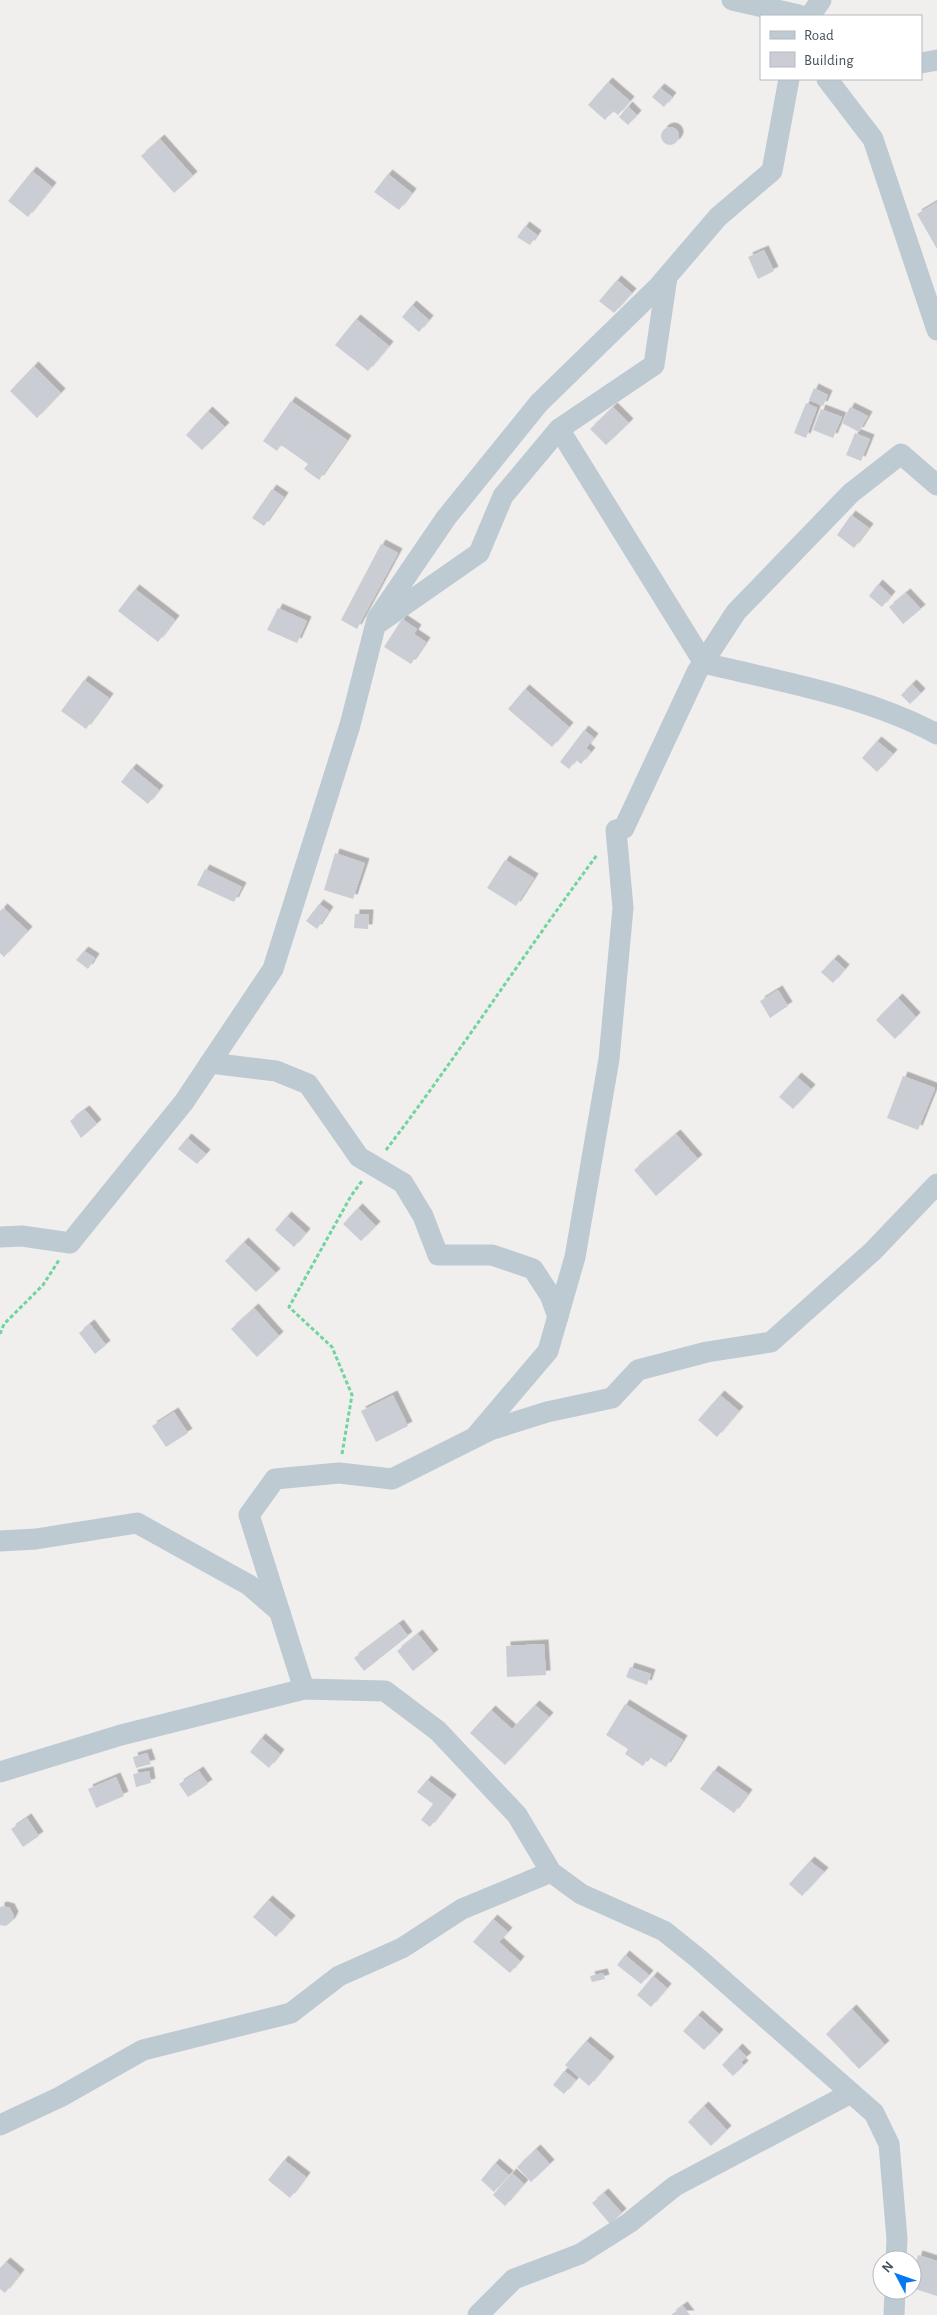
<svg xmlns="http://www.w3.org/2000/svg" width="937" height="2315" font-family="'Alegreya Sans',sans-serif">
  <defs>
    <filter id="shadow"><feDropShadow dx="4.5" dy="-4.5" stdDeviation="0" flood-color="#0004"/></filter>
  </defs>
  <rect width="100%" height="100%" fill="#f1eeee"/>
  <g fill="#caced4" filter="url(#shadow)">
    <polygon points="608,82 630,101 618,115 613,111 605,120 588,105"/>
    <polygon points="660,88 672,97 664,107 652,97"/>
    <polygon points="628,106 637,115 628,125 619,117"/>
    <circle cx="670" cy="136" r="9"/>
    <polygon points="160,139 193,176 174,193 141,156"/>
    <polygon points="32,171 52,187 28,217 8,201"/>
    <polygon points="388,174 412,193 399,210 374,192"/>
    <polygon points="937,202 937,249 917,214"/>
    <polygon points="525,226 537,235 530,245 517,237"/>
    <polygon points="764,250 774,271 758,279 748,257"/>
    <polygon points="617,280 632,293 614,313 599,301"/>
    <polygon points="412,305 429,320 419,332 402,317"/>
    <polygon points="356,319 389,346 368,371 335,345"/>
    <polygon points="34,366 61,393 37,418 10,391"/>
    <polygon points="814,388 828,395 823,406 809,400"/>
    <polygon points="291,401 347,440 319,480 304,469 308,464 281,445 277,451 263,441"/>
    <polygon points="806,403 817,408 806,438 794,433"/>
    <polygon points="613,407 629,423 606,445 590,429"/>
    <polygon points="850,407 868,416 859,432 842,423"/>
    <polygon points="821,409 842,417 833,438 813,430"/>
    <polygon points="208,411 225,427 202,450 186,435"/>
    <polygon points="855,433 870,439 861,461 846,455"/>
    <polygon points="272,489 284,497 264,526 252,518"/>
    <polygon points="851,515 869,528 854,548 837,535"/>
    <polygon points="381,544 398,553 357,629 341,620"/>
    <polygon points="878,584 891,596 882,607 869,596"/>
    <polygon points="135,589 175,620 158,642 118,611"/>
    <polygon points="906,593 921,609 903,624 889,607"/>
    <polygon points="278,608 307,621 297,643 267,630"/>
    <polygon points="402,619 417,629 414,634 426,642 411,664 384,647"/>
    <polygon points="84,680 109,698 86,729 61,711"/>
    <polygon points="912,684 921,693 910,704 901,695"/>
    <polygon points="525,689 569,727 552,747 508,709"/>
    <polygon points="584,730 594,738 586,748 591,752 581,764 576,760 569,769 560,762"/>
    <polygon points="877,741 893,754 877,772 862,758"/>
    <polygon points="132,768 159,790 148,804 121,782"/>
    <polygon points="335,853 365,863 353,899 324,890"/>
    <polygon points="505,860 534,878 516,906 487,888"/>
    <polygon points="205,869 242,887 234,902 197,885"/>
    <polygon points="319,904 329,911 317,929 306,921"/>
    <polygon points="3,908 28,931 4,957 0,953 0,911"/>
    <polygon points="355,914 369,914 368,929 354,928"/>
    <polygon points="84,951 95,958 88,969 76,960"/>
    <polygon points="834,959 845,969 833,983 821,972"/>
    <polygon points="778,990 788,1006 770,1018 760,1001"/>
    <polygon points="898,998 916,1017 895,1039 876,1020"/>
    <polygon points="903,1076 935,1088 918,1130 887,1118"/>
    <polygon points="797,1077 811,1089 793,1109 779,1097"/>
    <polygon points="85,1110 97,1124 81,1138 70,1121"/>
    <polygon points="676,1134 698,1159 656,1196 634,1170"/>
    <polygon points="187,1138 206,1154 197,1164 178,1149"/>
    <polygon points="358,1208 376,1226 361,1241 343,1224"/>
    <polygon points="287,1216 306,1233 294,1247 275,1230"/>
    <polygon points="244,1242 276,1273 256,1292 225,1261"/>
    <polygon points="254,1308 279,1336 257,1357 231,1329"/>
    <polygon points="90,1324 106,1345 95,1354 79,1333"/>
    <polygon points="393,1395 408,1426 376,1442 361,1411"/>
    <polygon points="720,1395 739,1411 717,1437 698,1420"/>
    <polygon points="174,1412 188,1433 166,1447 152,1426"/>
    <polygon points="399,1624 408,1636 364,1671 354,1658"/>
    <polygon points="418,1634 434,1654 413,1671 397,1651"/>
    <polygon points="544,1644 546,1675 507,1677 506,1646"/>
    <polygon points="630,1667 651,1674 647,1685 626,1677"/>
    <polygon points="625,1704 683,1740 666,1767 649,1757 643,1766 625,1754 628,1749 606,1735"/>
    <polygon points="535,1705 549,1717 505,1765 470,1733 491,1710 512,1729"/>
    <polygon points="261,1738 280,1754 269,1768 250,1752"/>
    <polygon points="147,1753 151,1764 136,1768 133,1757"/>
    <polygon points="714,1770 748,1794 734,1813 700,1789"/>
    <polygon points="149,1771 151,1783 136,1787 133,1774"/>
    <polygon points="199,1771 208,1784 188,1797 179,1784"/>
    <polygon points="116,1777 124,1796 96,1808 88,1789"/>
    <polygon points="427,1780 452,1799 430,1827 421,1820 433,1804 417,1792"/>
    <polygon points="27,1818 39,1836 23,1847 11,1829"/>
    <polygon points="810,1861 824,1872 802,1896 789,1884"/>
    <polygon points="268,1900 291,1920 276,1937 253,1917"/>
    <polygon points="3,1906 10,1908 14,1916 11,1922 6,1926 0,1925 0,1907"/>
    <polygon points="493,1919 508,1932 499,1942 520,1961 510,1973 473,1942"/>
    <polygon points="625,1955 649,1975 641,1984 617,1965"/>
    <polygon points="603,1973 605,1979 592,1982 590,1976"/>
    <polygon points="653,1976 667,1988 651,2007 637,1995"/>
    <polygon points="852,2009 885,2045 859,2069 826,2034"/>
    <polygon points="698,2015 719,2034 704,2050 683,2031"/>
    <polygon points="586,2041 610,2061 589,2086 565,2065"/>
    <polygon points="738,2048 747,2057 741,2062 744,2065 733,2076 722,2065"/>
    <polygon points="564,2071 576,2080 564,2094 553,2085"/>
    <polygon points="704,2106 727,2130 711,2146 688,2122"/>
    <polygon points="536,2149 550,2164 531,2182 517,2167"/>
    <polygon points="284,2160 306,2177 290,2198 268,2180"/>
    <polygon points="495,2163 509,2175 494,2192 481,2180"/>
    <polygon points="512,2173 524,2184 505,2206 493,2195"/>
    <polygon points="604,2193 622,2213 610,2224 592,2203"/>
    <polygon points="918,2255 937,2261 937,2296 912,2288 912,2275"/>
    <polygon points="6,2262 20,2274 5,2293 0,2289 0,2268"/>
    <polygon points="683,2306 690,2315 671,2315"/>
  </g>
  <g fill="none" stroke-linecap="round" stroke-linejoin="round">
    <g stroke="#6dd59d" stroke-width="3" stroke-dasharray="4 2.5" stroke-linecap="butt">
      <path d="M386 1150C459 1054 525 952 597 855"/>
      <polyline points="0,1334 4,1324 43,1285 59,1260"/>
      <polyline points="342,1454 352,1395 332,1347 289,1307 351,1196 362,1181"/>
    </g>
    <g stroke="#bdcad2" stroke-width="21">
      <polyline points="732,0 799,15"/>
      <polyline points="810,16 821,0"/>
      <polyline points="921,63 937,60"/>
      <polyline points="827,79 873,139 937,330"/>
      <path d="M667 277 654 365 559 429 704 663C782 682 866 696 937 734"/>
      <polyline points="380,622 479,553 503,496 559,429"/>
      <polyline points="210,1063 276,1071 308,1084 359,1157 403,1183 423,1216 438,1255 492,1255 533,1269 550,1295 558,1317"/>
      <polyline points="0,1237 22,1236 70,1243 184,1102 273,969 350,725 377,619 446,518 539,403 658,287 718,217 772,171 789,79"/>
      <polyline points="475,1437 548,1351 575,1257 609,1059 623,908 616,830 624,828 697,672 736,612 851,493 901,454 937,485"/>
      <polyline points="0,1541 36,1539 137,1523 249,1585 280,1612"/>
      <polyline points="304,1689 249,1515 275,1479 339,1473 392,1479 490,1430 547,1412 612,1398 638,1370 707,1352 771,1342 873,1251 937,1184"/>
      <polyline points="0,1772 121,1735 304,1689 385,1691 438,1731 517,1815 551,1872 581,1894 664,1931 699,1959 874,2113 889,2144 897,2239 896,2260"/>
      <polyline points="0,2125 60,2097 143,2050 291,2013 339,1976 402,1948 462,1909 551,1872"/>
      <polyline points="478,2315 514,2279 580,2254 629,2223 675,2186 851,2093"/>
      <polyline points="894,2315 895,2290"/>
    </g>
  </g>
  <rect x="760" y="15" width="162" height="65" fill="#ffffff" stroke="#b5babf"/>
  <rect x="770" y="31" width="25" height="8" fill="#bdcad2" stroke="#b5babf"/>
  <text x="804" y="40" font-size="15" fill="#45535e">Road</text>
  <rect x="770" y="52" width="25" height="15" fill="#caced4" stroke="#b5babf"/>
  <text x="804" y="65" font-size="15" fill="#45535e">Building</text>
  <g transform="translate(897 2275) rotate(311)"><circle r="24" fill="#ffffff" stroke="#b5babf"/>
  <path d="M0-4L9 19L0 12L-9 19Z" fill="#0777f2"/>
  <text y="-8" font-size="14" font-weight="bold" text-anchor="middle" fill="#45535e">N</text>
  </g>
</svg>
